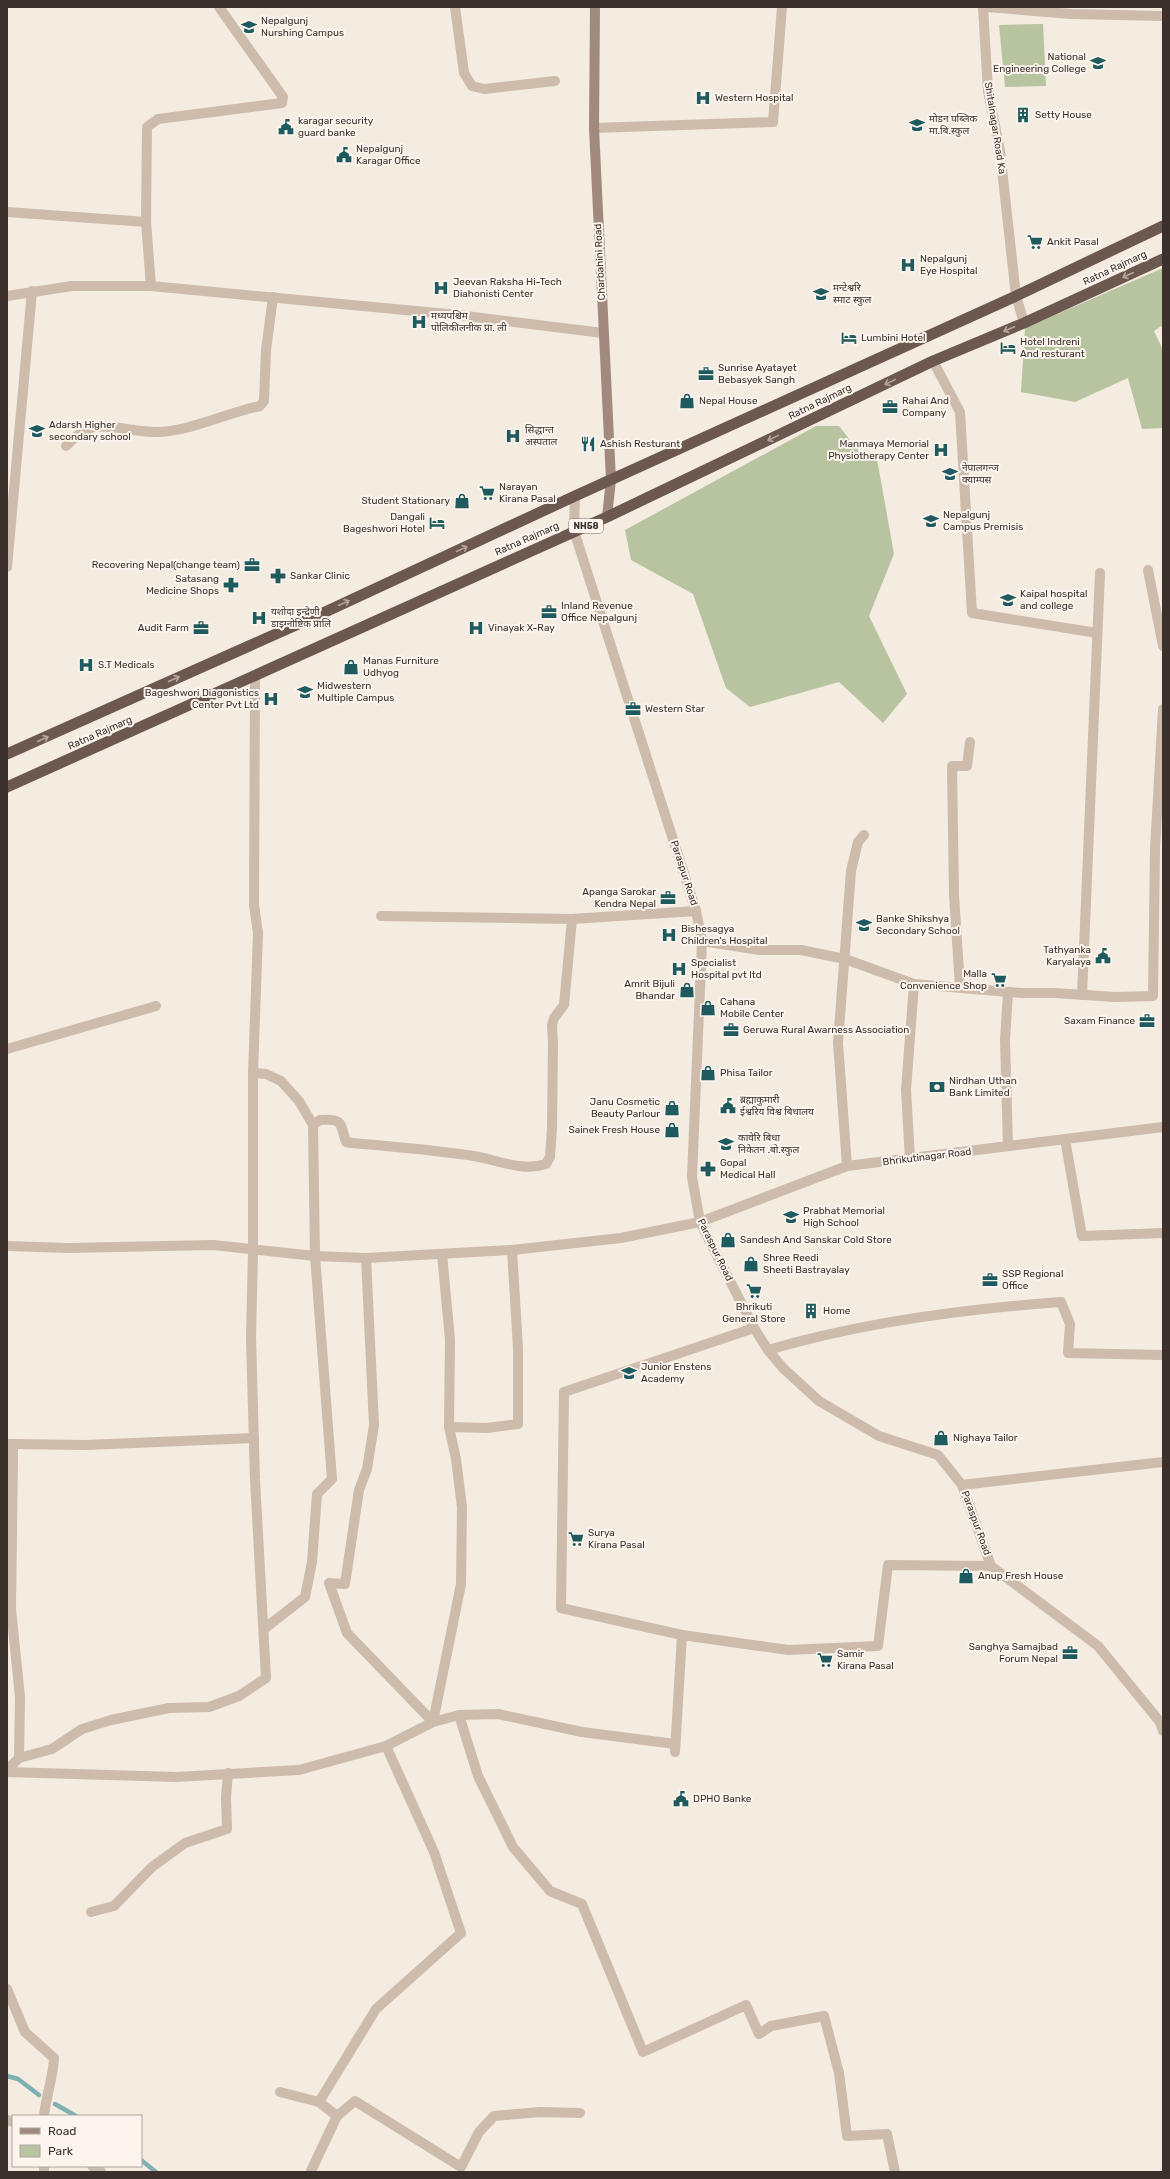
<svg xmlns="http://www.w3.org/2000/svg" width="1170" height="2179" font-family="Rubik,'Noto Sans Devanagari',sans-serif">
  <rect width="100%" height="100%" fill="#f4ebe1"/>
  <g fill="#b8c4a0">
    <polygon points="1043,24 1046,86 1005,87 999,25"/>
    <polygon points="1163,268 1163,325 1154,331 1163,350 1163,428 1142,429 1128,378 1075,402 1021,392 1025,328"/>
    <polygon points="816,426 839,426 860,453 877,459 894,554 869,616 907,694 883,723 839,682 750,707 726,688 693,594 631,560 625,530"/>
  </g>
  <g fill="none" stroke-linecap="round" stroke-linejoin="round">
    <g stroke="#7fb0b2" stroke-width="4.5">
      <polyline points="7,2076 18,2079 39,2095"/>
      <polyline points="55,2104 76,2116"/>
      <polyline points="141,2160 156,2172"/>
    </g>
    <g stroke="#cdbbac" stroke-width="10">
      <polyline points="219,7 283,97 282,103 158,119 147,127 146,222 151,286 458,315 603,333"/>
      <polyline points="455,7 464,73 472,86 484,89 555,81"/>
      <polyline points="983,7 988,91 1000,151 1016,296 1024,323"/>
      <polyline points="987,7 1071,14 1163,16"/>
      <polyline points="594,128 773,122 782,7"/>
      <polyline points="7,212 146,222"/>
      <polyline points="7,296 72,286 151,286"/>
      <polyline points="933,361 960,412 972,613 1097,633"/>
      <path d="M66 446C74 438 83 429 94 427 112 424 139 433 159 432 194 430 226 413 260 406L264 401 266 350 273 297"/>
      <polyline points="7,567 32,291"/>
      <polyline points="1148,570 1163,646"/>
      <polyline points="381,916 572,919 696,911"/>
      <polyline points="702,941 760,950 801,950 845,959 914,984 1021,993 1055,993 1115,997 1153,996 1155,849 1163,709"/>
      <polyline points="960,987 954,895 952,766 967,766 970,742"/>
      <polyline points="1082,995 1100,573"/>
      <polyline points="7,1049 156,1006"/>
      <polyline points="253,1073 266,1074 281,1081 299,1101 313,1125 315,1256 332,1479 317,1494 312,1562 305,1597 264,1629"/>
      <path d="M313 1125 320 1120C344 1118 340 1124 346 1142 356 1144 366 1144 376 1145 408 1148 442 1151 474 1156 498 1160 522 1172 546 1164L550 1157 552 1128 553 1043 552 1025 554 1018 564 1005 572 919"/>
      <polyline points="1065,1139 1082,1236 1163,1233"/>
      <polyline points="910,1159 906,1090 914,984"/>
      <polyline points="847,1166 838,1043 851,871 858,842 864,835"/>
      <polyline points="7,1246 68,1248 213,1245 315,1256 366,1258 512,1250 621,1238 700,1222"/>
      <polyline points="366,1258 374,1425 367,1469 359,1490 345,1584 329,1583 347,1633 433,1722 461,1584 462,1507 456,1459 449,1427 450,1340 442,1254"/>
      <path d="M768 1350C863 1322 962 1309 1061 1302L1070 1324 1068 1353 1163 1355"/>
      <polyline points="449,1427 487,1428 518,1424 518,1348 512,1250"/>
      <polyline points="7,1444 13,1444 13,1454 11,1609 20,1697 19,1758"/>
      <polyline points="13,1444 86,1445 254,1438"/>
      <polyline points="962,1485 1163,1462"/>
      <polyline points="682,1635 788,1650 878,1646 888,1565 991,1566"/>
      <polyline points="459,1715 478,1776 513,1847 550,1891 582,1904 643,2052 746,2005 759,2034 771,2026 824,2016 839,2073 847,2136 887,2134 895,2172"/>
      <polyline points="675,1752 682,1635 561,1608 564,1392 754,1328"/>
      <polyline points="7,1770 19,1758 52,1749 82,1729 111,1720 169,1708 209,1707 239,1696 266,1678 255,1480 251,1338 253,1251 253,1073 258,933 254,905 255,675"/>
      <polyline points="7,1772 176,1777 299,1770 386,1746 433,1722 459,1715 498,1714 582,1732 675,1744"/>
      <polyline points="91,1912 114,1906 152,1867 185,1843 227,1829 226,1797 228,1773"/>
      <path d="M7 1989 25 2032 54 2058C53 2078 46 2096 44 2116"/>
      <polyline points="280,2092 319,2102 376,2009 461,1933 434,1852 386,1746"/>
      <polyline points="337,2116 355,2101 461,2167 479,2132 494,2116 540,2112 580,2113"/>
      <polyline points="7,2120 13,2122"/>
      <polyline points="44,2166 44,2172"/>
      <polyline points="92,2166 101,2172"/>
      <polyline points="311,2171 337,2116 319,2102"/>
    </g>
    <g stroke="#cdbbac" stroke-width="10">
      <polyline points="575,496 574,531 696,911 702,941 692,1177 700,1222 754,1328 768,1350 783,1368 819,1401 879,1436 938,1455 962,1485 991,1566 1098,1646 1160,1722 1163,1731"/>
      <polyline points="1008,992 1005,1040 1008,1146"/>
      <polyline points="700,1222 847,1166 1163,1127"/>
    </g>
    <polyline stroke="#a18a7d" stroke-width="10" points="595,7 594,128 611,480 607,517"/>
    <g stroke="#6c584f" stroke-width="11">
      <polyline points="7,754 323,613 575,496 1016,296 1163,226"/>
      <polyline points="7,787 607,517 933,361 1024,323 1163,259"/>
    </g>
  </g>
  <defs><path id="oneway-shaft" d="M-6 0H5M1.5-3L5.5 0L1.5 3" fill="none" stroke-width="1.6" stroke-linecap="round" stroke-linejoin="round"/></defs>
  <g stroke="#b4a69e">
    <use href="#oneway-shaft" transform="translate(1128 275) rotate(155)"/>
    <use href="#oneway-shaft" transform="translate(1009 329) rotate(157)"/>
    <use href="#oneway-shaft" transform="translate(890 382) rotate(154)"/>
    <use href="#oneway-shaft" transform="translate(773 438) rotate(154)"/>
    <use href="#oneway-shaft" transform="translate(462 549) rotate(-25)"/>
    <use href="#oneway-shaft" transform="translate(344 603) rotate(-25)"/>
    <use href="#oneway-shaft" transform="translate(174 679) rotate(-24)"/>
    <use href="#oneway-shaft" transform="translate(43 739) rotate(-24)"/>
  </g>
  <defs>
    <symbol id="university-bare" viewBox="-9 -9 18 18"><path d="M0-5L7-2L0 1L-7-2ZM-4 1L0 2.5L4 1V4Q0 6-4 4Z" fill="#1f5a5e" stroke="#fbf5ee" stroke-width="2.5" paint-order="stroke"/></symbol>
    <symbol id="hospital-bare" viewBox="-9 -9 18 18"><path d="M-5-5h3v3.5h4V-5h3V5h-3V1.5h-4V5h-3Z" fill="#1f5a5e" stroke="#fbf5ee" stroke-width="2.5" paint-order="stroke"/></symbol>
    <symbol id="building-bare" viewBox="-9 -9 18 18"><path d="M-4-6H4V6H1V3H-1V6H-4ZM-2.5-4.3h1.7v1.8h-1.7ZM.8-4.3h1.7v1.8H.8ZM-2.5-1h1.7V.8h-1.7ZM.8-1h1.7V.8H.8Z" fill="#1f5a5e" stroke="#fbf5ee" stroke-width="2.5" paint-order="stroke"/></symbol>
    <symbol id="school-bare" viewBox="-9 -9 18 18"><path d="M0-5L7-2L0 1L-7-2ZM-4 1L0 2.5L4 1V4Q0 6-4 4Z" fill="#1f5a5e" stroke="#fbf5ee" stroke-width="2.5" paint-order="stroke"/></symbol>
    <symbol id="civic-bare" viewBox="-9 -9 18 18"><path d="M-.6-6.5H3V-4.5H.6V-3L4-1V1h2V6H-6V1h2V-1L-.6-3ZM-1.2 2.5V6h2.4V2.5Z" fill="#1f5a5e" stroke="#fbf5ee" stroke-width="2.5" paint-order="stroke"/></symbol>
    <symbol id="supermarket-bare" viewBox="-9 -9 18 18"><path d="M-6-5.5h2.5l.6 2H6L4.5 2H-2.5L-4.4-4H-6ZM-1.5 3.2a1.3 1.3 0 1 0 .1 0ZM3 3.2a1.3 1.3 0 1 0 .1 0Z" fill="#1f5a5e" stroke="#fbf5ee" stroke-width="2.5" paint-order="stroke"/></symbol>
    <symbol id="hotel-bare" viewBox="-9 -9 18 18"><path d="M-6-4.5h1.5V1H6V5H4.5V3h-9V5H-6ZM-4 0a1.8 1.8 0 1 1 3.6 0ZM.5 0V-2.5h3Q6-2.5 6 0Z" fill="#1f5a5e" stroke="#fbf5ee" stroke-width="2.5" paint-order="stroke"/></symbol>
    <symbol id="office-bare" viewBox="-9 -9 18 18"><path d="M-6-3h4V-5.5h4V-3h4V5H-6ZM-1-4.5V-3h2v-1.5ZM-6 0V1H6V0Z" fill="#1f5a5e" stroke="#fbf5ee" stroke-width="2.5" paint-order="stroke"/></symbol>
    <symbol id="shop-bare" viewBox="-9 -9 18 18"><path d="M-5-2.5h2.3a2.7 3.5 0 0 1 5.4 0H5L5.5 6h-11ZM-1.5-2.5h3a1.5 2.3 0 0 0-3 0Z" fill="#1f5a5e" stroke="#fbf5ee" stroke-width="2.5" paint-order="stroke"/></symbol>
    <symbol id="restaurant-bare" viewBox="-9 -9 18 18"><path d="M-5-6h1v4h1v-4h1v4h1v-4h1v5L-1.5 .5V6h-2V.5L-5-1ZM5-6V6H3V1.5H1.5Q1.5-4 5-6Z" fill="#1f5a5e" stroke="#fbf5ee" stroke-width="2.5" paint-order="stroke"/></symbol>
    <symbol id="pharmacy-bare" viewBox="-9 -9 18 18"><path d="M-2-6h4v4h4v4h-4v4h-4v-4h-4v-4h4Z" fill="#1f5a5e" stroke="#fbf5ee" stroke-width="2.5" paint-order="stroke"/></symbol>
    <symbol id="bank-bare" viewBox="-9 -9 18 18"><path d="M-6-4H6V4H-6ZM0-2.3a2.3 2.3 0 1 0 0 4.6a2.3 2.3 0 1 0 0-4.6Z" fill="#1f5a5e" stroke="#fbf5ee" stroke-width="2.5" paint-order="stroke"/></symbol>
  </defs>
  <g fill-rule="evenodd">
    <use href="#university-bare" x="238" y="16" width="22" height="22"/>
    <use href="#university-bare" x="1087" y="52" width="22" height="22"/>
    <use href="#hospital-bare" x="692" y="87" width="22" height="22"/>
    <use href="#building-bare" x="1012" y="104" width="22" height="22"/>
    <use href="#school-bare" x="906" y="114" width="22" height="22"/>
    <use href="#civic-bare" x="275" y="116" width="22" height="22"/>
    <use href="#civic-bare" x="333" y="144" width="22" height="22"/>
    <use href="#supermarket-bare" x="1024" y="231" width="22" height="22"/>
    <use href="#hospital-bare" x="897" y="254" width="22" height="22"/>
    <use href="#hospital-bare" x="430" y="277" width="22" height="22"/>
    <use href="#school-bare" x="810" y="283" width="22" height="22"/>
    <use href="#hospital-bare" x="408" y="311" width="22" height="22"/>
    <use href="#hotel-bare" x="838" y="327" width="22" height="22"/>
    <use href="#hotel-bare" x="997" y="337" width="22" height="22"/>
    <use href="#office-bare" x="695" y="363" width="22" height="22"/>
    <use href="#shop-bare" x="676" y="390" width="22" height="22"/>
    <use href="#office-bare" x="879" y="396" width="22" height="22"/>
    <use href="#school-bare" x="26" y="420" width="22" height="22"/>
    <use href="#hospital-bare" x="502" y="425" width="22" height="22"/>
    <use href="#restaurant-bare" x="577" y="433" width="22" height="22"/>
    <use href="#hospital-bare" x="930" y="439" width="22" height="22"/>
    <use href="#university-bare" x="939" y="463" width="22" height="22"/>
    <use href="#supermarket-bare" x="476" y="482" width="22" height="22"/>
    <use href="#shop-bare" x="451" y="490" width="22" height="22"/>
    <use href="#university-bare" x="920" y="510" width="22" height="22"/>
    <use href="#hotel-bare" x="426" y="512" width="22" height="22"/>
    <use href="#office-bare" x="241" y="554" width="22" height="22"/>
    <use href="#pharmacy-bare" x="267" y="565" width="22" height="22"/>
    <use href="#pharmacy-bare" x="220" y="574" width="22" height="22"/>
    <use href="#university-bare" x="997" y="589" width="22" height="22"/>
    <use href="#office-bare" x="538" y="601" width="22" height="22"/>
    <use href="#hospital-bare" x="248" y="607" width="22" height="22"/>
    <use href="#office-bare" x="190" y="617" width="22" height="22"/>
    <use href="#hospital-bare" x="465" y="617" width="22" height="22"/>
    <use href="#hospital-bare" x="75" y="654" width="22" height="22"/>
    <use href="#shop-bare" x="340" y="656" width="22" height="22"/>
    <use href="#university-bare" x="294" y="681" width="22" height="22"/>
    <use href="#hospital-bare" x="260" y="688" width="22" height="22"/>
    <use href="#office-bare" x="622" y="698" width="22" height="22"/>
    <use href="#office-bare" x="657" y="887" width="22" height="22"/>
    <use href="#school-bare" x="853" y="914" width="22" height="22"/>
    <use href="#hospital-bare" x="658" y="924" width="22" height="22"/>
    <use href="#civic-bare" x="1092" y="945" width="22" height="22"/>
    <use href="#hospital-bare" x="668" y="958" width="22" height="22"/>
    <use href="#supermarket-bare" x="988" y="969" width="22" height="22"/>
    <use href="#shop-bare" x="676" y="979" width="22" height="22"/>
    <use href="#shop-bare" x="697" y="997" width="22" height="22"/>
    <use href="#office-bare" x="1136" y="1010" width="22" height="22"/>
    <use href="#office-bare" x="720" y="1019" width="22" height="22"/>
    <use href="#shop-bare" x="697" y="1062" width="22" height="22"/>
    <use href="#bank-bare" x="926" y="1076" width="22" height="22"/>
    <use href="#civic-bare" x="717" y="1095" width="22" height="22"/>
    <use href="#shop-bare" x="661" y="1097" width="22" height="22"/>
    <use href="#shop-bare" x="661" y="1119" width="22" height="22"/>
    <use href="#school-bare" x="715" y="1133" width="22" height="22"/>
    <use href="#pharmacy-bare" x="697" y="1158" width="22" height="22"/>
    <use href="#school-bare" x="780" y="1206" width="22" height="22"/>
    <use href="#shop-bare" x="717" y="1229" width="22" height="22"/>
    <use href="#shop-bare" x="740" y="1253" width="22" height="22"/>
    <use href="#office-bare" x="979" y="1269" width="22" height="22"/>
    <use href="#supermarket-bare" x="743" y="1280" width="22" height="22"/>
    <use href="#building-bare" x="800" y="1300" width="22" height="22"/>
    <use href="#school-bare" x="618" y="1362" width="22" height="22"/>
    <use href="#shop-bare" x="930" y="1427" width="22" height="22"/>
    <use href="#supermarket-bare" x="565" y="1528" width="22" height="22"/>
    <use href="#shop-bare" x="955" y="1565" width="22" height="22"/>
    <use href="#office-bare" x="1059" y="1642" width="22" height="22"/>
    <use href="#supermarket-bare" x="814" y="1649" width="22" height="22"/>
    <use href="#civic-bare" x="670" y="1788" width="22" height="22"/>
  </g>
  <g text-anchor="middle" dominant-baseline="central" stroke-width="4" stroke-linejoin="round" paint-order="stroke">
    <rect fill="#fbf5ee" stroke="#756b66" stroke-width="1" x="569" y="519" width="34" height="14" rx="3"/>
    <g font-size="9" font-weight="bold" fill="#3b302b">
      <text x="586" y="526">NH58</text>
    </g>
    <g font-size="10" fill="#3b302b" stroke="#fbf5ee" text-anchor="start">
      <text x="261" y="21">Nepalgunj<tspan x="261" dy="12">Nurshing Campus</tspan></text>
      <text x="1086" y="57" text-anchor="end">National<tspan x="1086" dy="12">Engineering College</tspan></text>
      <text x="715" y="98">Western Hospital</text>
      <text x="1035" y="115">Setty House</text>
      <text x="929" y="119">माेडन पब्लिक<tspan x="929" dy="12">मा.बि.स्कुल</tspan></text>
      <text x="298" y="121">karagar security<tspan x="298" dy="12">guard banke</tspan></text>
      <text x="356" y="149">Nepalgunj<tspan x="356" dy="12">Karagar Office</tspan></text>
      <text x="1047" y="242">Ankit Pasal</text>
      <text x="920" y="259">Nepalgunj<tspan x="920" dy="12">Eye Hospital</tspan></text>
      <text x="453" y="282">Jeevan Raksha Hi-Tech<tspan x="453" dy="12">Diahonisti Center</tspan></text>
      <text x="833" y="288">मन्टेश्वरि<tspan x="833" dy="12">स्माट स्कुल</tspan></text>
      <text x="431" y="316">मध्यपश्चिम<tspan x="431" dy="12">पोलिकीलनीक प्रा. ली</tspan></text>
      <text x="861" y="338">Lumbini Hotel</text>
      <text x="1020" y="342">Hotel Indreni<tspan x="1020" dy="12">And resturant</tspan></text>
      <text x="718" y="368">Sunrise Ayatayet<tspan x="718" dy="12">Bebasyek Sangh</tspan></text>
      <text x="699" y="401">Nepal House</text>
      <text x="902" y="401">Rahai And<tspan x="902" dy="12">Company</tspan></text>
      <text x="49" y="425">Adarsh Higher<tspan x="49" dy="12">secondary school</tspan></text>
      <text x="525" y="430">सिद्धान्त<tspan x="525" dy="12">अस्पताल</tspan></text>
      <text x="600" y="444">Ashish Resturant</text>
      <text x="929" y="444" text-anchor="end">Manmaya Memorial<tspan x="929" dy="12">Physiotherapy Center</tspan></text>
      <text x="962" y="468">नेपालगन्ज<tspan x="962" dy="12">क्याम्पस</tspan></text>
      <text x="499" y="487">Narayan<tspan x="499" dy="12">Kirana Pasal</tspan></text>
      <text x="450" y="501" text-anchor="end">Student Stationary</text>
      <text x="943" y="515">Nepalgunj<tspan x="943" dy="12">Campus Premisis</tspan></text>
      <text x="425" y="517" text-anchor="end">Dangali<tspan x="425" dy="12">Bageshwori Hotel</tspan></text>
      <text x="240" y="565" text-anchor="end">Recovering Nepal(change team)</text>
      <text x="290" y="576">Sankar Clinic</text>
      <text x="219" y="579" text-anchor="end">Satasang<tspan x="219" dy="12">Medicine Shops</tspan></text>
      <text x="1020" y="594">Kaipal hospital<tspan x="1020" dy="12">and college</tspan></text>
      <text x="561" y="606">Inland Revenue<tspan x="561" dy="12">Office Nepalgunj</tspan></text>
      <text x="271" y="612">यशोदा इन्द्रेणी<tspan x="271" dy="12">डाइग्नोष्टिक प्रालि</tspan></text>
      <text x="189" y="628" text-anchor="end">Audit Farm</text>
      <text x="488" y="628">Vinayak X-Ray</text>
      <text x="363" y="661">Manas Furniture<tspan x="363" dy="12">Udhyog</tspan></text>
      <text x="98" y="665">S.T Medicals</text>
      <text x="317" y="686">Midwestern<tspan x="317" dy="12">Multiple Campus</tspan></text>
      <text x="259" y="693" text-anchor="end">Bageshwori Diagonistics<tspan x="259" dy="12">Center Pvt Ltd</tspan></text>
      <text x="645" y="709">Western Star</text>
      <text x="656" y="892" text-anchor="end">Apanga Sarokar<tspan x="656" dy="12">Kendra Nepal</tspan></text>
      <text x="876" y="919">Banke Shikshya<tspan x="876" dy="12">Secondary School</tspan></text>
      <text x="681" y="929">Bishesagya<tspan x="681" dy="12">Children's Hospital</tspan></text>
      <text x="1091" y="950" text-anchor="end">Tathyanka<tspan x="1091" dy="12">Karyalaya</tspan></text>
      <text x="691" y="963">Specialist<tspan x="691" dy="12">Hospital pvt ltd</tspan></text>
      <text x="987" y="974" text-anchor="end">Malla<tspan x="987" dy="12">Convenience Shop</tspan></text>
      <text x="675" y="984" text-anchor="end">Amrit Bijuli<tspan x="675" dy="12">Bhandar</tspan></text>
      <text x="720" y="1002">Cahana<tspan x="720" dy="12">Mobile Center</tspan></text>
      <text x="1135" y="1021" text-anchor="end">Saxam Finance</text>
      <text x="743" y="1030">Geruwa Rural Awarness Association</text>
      <text x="720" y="1073">Phisa Tailor</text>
      <text x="949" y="1081">Nirdhan Uthan<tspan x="949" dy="12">Bank Limited</tspan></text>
      <text x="740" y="1100">ब्रह्माकुमारी<tspan x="740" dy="12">ईश्वरिय विश्व बिधालय</tspan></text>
      <text x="660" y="1102" text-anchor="end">Janu Cosmetic<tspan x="660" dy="12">Beauty Parlour</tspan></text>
      <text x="660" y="1130" text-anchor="end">Sainek Fresh House</text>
      <text x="738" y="1138">कावेरि बिधा<tspan x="738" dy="12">निकेतन .बाे.स्कुल</tspan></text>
      <text x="720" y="1163">Gopal<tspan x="720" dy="12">Medical Hall</tspan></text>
      <text x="803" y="1211">Prabhat Memorial<tspan x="803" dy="12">High School</tspan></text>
      <text x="740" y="1240">Sandesh And Sanskar Cold Store</text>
      <text x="763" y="1258">Shree Reedi<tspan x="763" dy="12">Sheeti Bastrayalay</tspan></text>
      <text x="1002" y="1274">SSP Regional<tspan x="1002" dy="12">Office</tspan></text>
      <text x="754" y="1307" text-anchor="middle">Bhrikuti<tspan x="754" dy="12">General Store</tspan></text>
      <text x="823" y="1311">Home</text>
      <text x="641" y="1367">Junior Enstens<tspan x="641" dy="12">Academy</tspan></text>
      <text x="953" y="1438">Nighaya Tailor</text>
      <text x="588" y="1533">Surya<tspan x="588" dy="12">Kirana Pasal</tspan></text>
      <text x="978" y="1576">Anup Fresh House</text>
      <text x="1058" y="1647" text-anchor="end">Sanghya Samajbad<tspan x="1058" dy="12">Forum Nepal</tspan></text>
      <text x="837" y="1654">Samir<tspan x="837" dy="12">Kirana Pasal</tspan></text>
      <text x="693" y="1799">DPHO Banke</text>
    </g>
    <g font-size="10" fill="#3b302b" stroke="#fbf5ee">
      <text transform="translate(995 128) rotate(81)">Shitalnagar Road Ka</text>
      <text transform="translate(600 262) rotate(-93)">Charbahini Road</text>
      <text transform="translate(1115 268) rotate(-25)">Ratna Rajmarg</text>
      <text transform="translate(820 402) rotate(-26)">Ratna Rajmarg</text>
      <text transform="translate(527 539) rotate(-24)">Ratna Rajmarg</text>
      <text transform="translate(100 733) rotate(-24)">Ratna Rajmarg</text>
      <text transform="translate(684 873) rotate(72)">Paraspur Road</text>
      <text transform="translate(927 1157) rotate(-7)">Bhrikutinagar Road</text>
      <text transform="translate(715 1250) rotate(64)">Paraspur Road</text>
      <text transform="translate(976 1523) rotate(70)">Paraspur Road</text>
    </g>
  </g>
  <rect width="1170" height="2179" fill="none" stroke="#3b302b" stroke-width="16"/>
  <rect x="12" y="2115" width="130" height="52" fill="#fbf5ee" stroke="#aea6a0"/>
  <rect x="20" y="2128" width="20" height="6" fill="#a18a7d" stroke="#aea6a0"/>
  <text x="48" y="2135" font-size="12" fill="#3b302b">Road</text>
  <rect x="20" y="2145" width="20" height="12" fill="#b8c4a0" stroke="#aea6a0"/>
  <text x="48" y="2155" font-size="12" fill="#3b302b">Park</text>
</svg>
